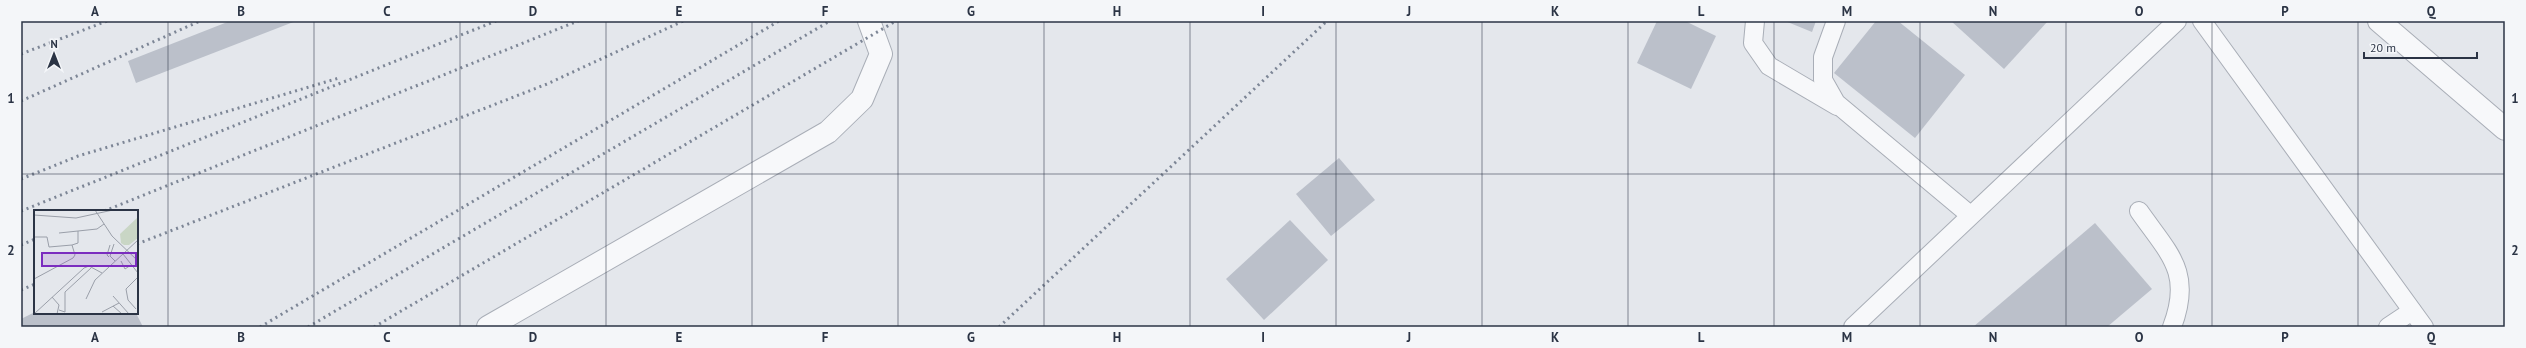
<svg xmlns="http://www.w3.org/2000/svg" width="2526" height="348" font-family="'PT Sans',sans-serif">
  <rect width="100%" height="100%" fill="#e4e7ec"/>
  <g fill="#bbc0ca">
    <polygon points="230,21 296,21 136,83 128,61"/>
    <polygon points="1657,21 1685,21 1716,36 1691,89 1637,63"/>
    <polygon points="1785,21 1816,21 1812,32"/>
    <polygon points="1876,21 1898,21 1965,75 1915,138 1834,73"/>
    <polygon points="1951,21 2048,21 2004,69"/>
    <polygon points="1339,158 1375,200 1331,236 1296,194"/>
    <polygon points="1290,220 1328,260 1264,320 1226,279"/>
    <polygon points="2095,223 2152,289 2107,327 1973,327"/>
    <polygon points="35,312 136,313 143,327 21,327 21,319"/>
  </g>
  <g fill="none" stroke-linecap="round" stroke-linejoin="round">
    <defs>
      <g id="service">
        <polyline points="1755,21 1753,43 1769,66 1837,106"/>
        <polyline points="1836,21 1823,57 1823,80 1836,103 1970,215"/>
        <polyline points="2202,21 2424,327"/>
        <path d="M2139 211C2169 254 2193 272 2172 327"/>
        <polyline points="1853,327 2177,21"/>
        <polyline points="2388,327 2412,311"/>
      </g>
      <polyline id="minor" points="488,327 828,132 862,99 881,54 869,21"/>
      <polyline id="tertiary" points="2379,21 2505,129"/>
    </defs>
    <use href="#service" stroke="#a9aeb7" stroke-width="20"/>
    <use href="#minor" stroke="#a9aeb7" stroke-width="24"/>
    <use href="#tertiary" stroke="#a9aeb7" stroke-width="24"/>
    <use href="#service" stroke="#f7f8fa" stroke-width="18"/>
    <use href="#minor" stroke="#f7f8fa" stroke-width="22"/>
    <use href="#tertiary" stroke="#f7f8fa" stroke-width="22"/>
    <g stroke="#7d8696" stroke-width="3" stroke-dasharray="2 4" stroke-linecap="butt">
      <polyline points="21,54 107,21"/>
      <polyline points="21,101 200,21"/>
      <polyline points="21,179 78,156 339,78"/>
      <polyline points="21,211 496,21"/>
      <polyline points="104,211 578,21"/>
      <polyline points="137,244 547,84 683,21"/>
      <polyline points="21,245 35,239"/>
      <polyline points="21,290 35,284"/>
      <polyline points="260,327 779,21"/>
      <polyline points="308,327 830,21"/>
      <polyline points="374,327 896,21"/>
      <polyline points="999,327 1327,21"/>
    </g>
  </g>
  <path fill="none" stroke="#2b3445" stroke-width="1" stroke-opacity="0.55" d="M168 21V327M314 21V327M460 21V327M606 21V327M752 21V327M898 21V327M1044 21V327M1190 21V327M1336 21V327M1482 21V327M1628 21V327M1774 21V327M1920 21V327M2066 21V327M2212 21V327M2358 21V327M21 174H2505"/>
  <g transform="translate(34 210)">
    <rect width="104" height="104" fill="#e4e7ec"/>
    <path d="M104 7V28L95 35H90L87 33 86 24Z" fill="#c9d6c5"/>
    <path fill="none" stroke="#9a9fa9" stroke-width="1" d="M61 0 78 26 104 51M0 5 42 8 79 0M25 23 63 19 70 14M0 27H13L15 37 38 35 44 33V21M80 34 76 46 81 51M89 44 104 63M75 47 73 45 76 35M87 51 91 59 97 55M0 69 39 48 41 45 38 35M79 86 95 104M18 87 25 95 23 104M52 89 61 70 104 30M79 96 88 104M102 99 94 90 92 79 104 67M25 100 31 102V82L57 58M68 102 85 93M0 104 50 58 55 56 68 63"/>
    <path fill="#7b2cbf" fill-opacity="0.15" stroke="#7b2cbf" stroke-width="2" d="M8 43H102V56H8Z"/>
    <rect width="104" height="104" fill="none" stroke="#2b3445" stroke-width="2"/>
  </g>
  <rect width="2526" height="348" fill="none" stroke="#f4f6f9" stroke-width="44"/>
  <g transform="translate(54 54)" stroke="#f4f6f9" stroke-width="3" paint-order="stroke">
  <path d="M0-3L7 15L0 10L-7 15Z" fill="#2b3445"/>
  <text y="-6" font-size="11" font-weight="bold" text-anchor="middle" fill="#2b3445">N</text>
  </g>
  <path d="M2364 52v6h113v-6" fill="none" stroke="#2b3445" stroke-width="2"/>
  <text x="2370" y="52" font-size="12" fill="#2b3445" stroke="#f4f6f9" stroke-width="3" paint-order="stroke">20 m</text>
  <rect x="22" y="22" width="2482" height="304" fill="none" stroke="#2b3445" stroke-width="1.5"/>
  <g font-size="13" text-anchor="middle" font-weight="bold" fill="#2b3445">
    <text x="95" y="16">A</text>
    <text x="241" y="16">B</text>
    <text x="387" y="16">C</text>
    <text x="533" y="16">D</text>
    <text x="679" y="16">E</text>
    <text x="825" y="16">F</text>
    <text x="971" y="16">G</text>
    <text x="1117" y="16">H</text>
    <text x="1263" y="16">I</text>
    <text x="1409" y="16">J</text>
    <text x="1555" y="16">K</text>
    <text x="1701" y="16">L</text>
    <text x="1847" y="16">M</text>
    <text x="1993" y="16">N</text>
    <text x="2139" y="16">O</text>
    <text x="2285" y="16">P</text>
    <text x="2431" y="16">Q</text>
    <text x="11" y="103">1</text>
    <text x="2515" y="103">1</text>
    <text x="11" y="255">2</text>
    <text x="2515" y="255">2</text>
    <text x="95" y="342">A</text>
    <text x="241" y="342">B</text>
    <text x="387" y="342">C</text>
    <text x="533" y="342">D</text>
    <text x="679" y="342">E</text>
    <text x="825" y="342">F</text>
    <text x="971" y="342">G</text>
    <text x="1117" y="342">H</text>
    <text x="1263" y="342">I</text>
    <text x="1409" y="342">J</text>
    <text x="1555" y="342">K</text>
    <text x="1701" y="342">L</text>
    <text x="1847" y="342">M</text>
    <text x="1993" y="342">N</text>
    <text x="2139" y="342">O</text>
    <text x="2285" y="342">P</text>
    <text x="2431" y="342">Q</text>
  </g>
</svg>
